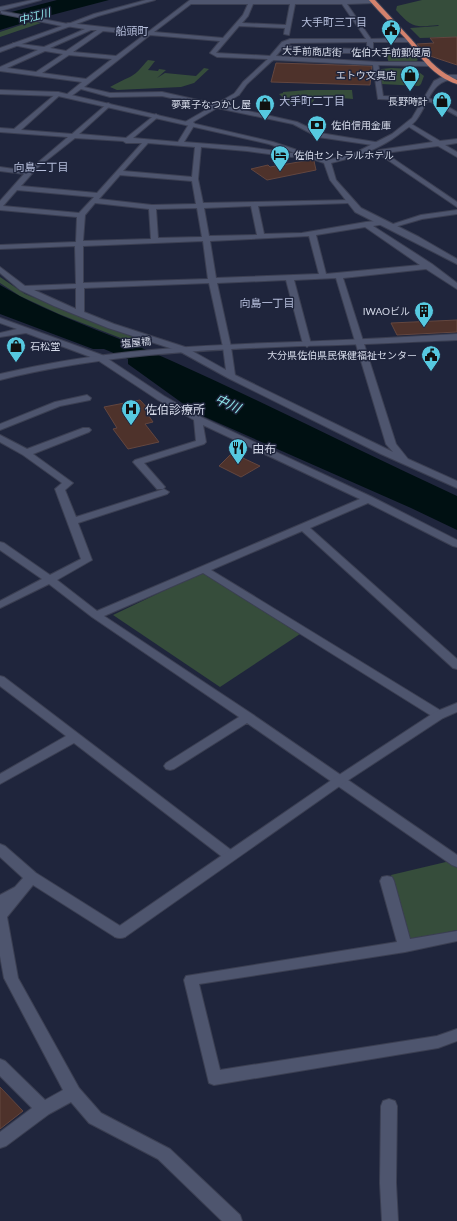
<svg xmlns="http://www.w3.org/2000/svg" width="457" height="1221" font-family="Lato,'Noto Sans JP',sans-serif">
  <rect width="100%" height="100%" fill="#1f253c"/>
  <g fill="#364d3b">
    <path d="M422 0H457V37L420 38 410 28 438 26 439 25C415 27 413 29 396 10L397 6Z"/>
    <polygon points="33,21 41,23 0,37 0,32"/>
    <polygon points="409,49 418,60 413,63 389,63 385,51"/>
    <path d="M148 60 155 61 148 70 158 71 159 69 166 70 157 78 165 73 196 76 204 68 209 69 194 83 181 87 117 90 110 87C117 83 123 80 130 77 138 73 142 66 148 60Z"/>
    <polygon points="391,68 415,69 424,76 421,84 419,86 381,84 381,69"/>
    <polygon points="307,90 352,90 353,99 317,96 312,103 290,104 279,94 283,93 283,92"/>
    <polygon points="345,120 362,122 361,124 369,125 365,129 338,126"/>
    <polygon points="0,277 25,294 151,344 136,344 59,314 20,296 0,283"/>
    <polygon points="203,572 300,634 220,687 113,615"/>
    <polygon points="450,861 457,866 457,930 410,940 391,875"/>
  </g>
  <g fill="#001012">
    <polygon points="57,0 109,0 48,16 50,17 43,17 0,30 0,15"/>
    <path d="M0 285C54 317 115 335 172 361 268 404 361 452 457 496V530L411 508 196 413 128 364V359L104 349H93L0 314Z"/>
  </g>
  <g fill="#4e322b" stroke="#63463f">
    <polygon points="457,37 457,65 427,55 417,44 434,43 430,38"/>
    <polygon points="276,63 372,66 370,85 271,82"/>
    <polygon points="310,160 314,161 316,170 267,180 251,169 268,165 270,167"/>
    <polygon points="457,320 457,332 397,335 391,323"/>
    <polygon points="140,400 150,411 146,412 153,422 145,424 159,442 128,449 113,429 117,428 104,407"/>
    <polygon points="232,453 260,466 241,477 219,466"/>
    <polygon points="0,1087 23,1111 0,1129"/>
  </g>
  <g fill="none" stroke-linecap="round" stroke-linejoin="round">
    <defs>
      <polygon id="pedestrian" points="437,103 441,103 457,112 457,116 437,105"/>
      <g id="minor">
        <polygon points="32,0 41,0 0,11 0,7"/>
        <path d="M190 0H374L376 1V3L347 4 371 39 409 38 412 40 409 42H373V50C362 57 298 50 281 50L276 56 378 62 383 96 426 97 441 103V105L427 101 378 99 373 65 274 60 271 61 268 59 217 57 210 53 220 41 150 35 84 87 110 93 162 92 216 104 237 92 239 93V95L222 105 297 122 320 133 381 143 382 144 379 146 318 137 293 124 217 108 193 122 195 124 184 142 247 147 291 153 302 151V153L292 157 247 151 201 147 198 179 203 203 352 200V202L350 203 258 206 264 234 302 233 366 222 385 220V224L373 226 432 264 457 283V289L426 269 343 278 396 444 408 459 457 481V488L381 454 228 378 179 351 108 328 54 306 20 290 0 273V267L25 286 76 284 75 246 0 249V245L76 242 77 217 0 210V201L24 174 0 171V167L28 171 68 137 0 132V128L14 129 58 92 61 94 60 95 21 130 72 134 108 103 110 104V106L79 134 126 138 156 114 159 116 158 117 133 138 178 142 189 124H185V122L211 107 162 96 110 97 81 89 70 97H66V95L82 82 0 71V67L38 50 13 45V43L44 47 85 29 66 26V24L68 23 148 32ZM191 4H248L243 15 223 38 154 32ZM253 4H290L286 25 242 23 248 16ZM295 4H342L366 39H290L282 42 270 56 216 53 239 26 285 28 284 34 289 35ZM91 30H97L66 51 50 48ZM103 31 144 35 116 56 73 52ZM367 42V49H356L284 46 291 43ZM45 51 63 54 36 72 7 68ZM69 55 112 59 86 79 42 73ZM75 138 123 141 126 143H142L97 193 21 186 37 168ZM148 143 195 147 192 177 123 171ZM120 175 192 181 196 204 152 205 99 199ZM17 190 94 197 79 213 3 206ZM95 203 149 209 151 239 83 241 85 215ZM251 206 257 235 209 236 204 208ZM197 208 202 237 158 238 156 209ZM365 227 420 265 326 274 316 235ZM309 236 319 274 216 278 210 241ZM203 241 208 279 83 283V246ZM336 278 386 444 393 452 235 375 231 347 217 283 286 280 303 344 307 347 311 344 294 280ZM209 283 223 347 226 370 185 347 114 324 84 312V288ZM76 288V309L34 290Z"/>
        <polygon points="408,122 440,141 457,139 457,143 445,145 457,152 457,157 438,146 385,153 457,202 457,207 376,152 379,150 433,142 406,125 405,124"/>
        <polygon points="457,210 457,214 422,219 391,228 387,226 421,215"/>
        <polygon points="0,318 102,355 164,396 201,417 372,497 457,540 457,547 453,546 368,503 310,528 457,659 457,669 453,668 302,531 211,570 443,712 445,715 443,718 435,718 203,573 104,616 252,714 457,855 457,867 452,865 247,723 174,769 170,770 166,769 164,766 166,763 239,717 92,617 49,584 0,608 0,601 42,579 0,550 0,542 4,543 50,575 81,559 55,489 62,483 23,455 0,442 0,435 27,449 83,428 89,428 91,430 89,432 33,454 73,483 65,490 76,517 161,490 164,489 169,492 167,494 78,523 92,560 57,580 97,611 360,499 203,425 206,442 204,444 144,463 165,487 163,489 157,489 133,462 135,460 196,441 194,420 158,400 96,359 26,333 0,337 0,333 17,329 0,323"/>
        <polygon points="87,395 91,398 90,400 60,406 0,430 0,424 55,402"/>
        <polygon points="0,676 4,677 235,853 237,856 235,859 230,861 225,859 74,743 0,784 0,774 66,736 0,686"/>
        <polygon points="0,844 5,846 36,873 125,929 127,933 125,937 120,938 115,937 33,885 7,917 18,978 79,1088 101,1113 170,1149 240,1215 242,1221 222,1221 158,1159 89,1123 71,1102 49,1114 6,1146 0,1148 0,1132 32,1108 0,1076 0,1059 5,1061 45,1100 63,1090 4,978 0,956 0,895 15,887 23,878 0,857"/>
        <polygon points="387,876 392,877 394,881 410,939 457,931 457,941 405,952 199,984 220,1070 437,1036 457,1029 457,1041 438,1048 214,1085 209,1083 184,980 186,976 397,942 380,881 382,877"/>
        <polygon points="389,1099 395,1101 397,1106 396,1183 398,1221 382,1221 380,1183 381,1106 383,1101"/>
      </g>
      <g id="tertiary">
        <polygon points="146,0 155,0 98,16 0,52 0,48 62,26 3,14 1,13 1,11 68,24 94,14"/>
        <polygon points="269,58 274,59 247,84 239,95 235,95 234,94 243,82"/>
        <polygon points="374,62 428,62 431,64 428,66 376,65 374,64"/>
        <path d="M446 75H457V79C431 79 430 101 417 119 413 125 404 130 398 135 380 149 353 158 331 163L336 180 361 208 419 237 457 259V264L355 212 330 180 324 163 269 144 58 96 0 94V90L58 92 273 142 327 160 351 155 392 134 412 118 434 81Z"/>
        <path d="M457 334V340C405 342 352 345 300 346 198 350 100 355 0 380V374C99 350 196 345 297 342 350 340 404 337 457 334Z"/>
        <polygon points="457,703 457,712 443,718 344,783 125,937 120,938 115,937 113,933 115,929 336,777 435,712"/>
      </g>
      <path id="trunk" d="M369 0H375C387 13 399 26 411 39 427 57 434 69 457 80V84C432 76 422 58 406 39 394 26 381 14 369 0Z"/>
    </defs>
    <use href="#pedestrian" stroke="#3b3f52" stroke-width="2"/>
    <use href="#minor" stroke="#3b3f52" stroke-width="2"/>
    <use href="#tertiary" stroke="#3b3f52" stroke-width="2"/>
    <use href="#trunk" stroke="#3b3f52" stroke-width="2"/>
    <use href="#pedestrian" fill="#4e556e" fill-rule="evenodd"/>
    <use href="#minor" fill="#4e556e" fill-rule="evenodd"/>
    <use href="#tertiary" fill="#4e556e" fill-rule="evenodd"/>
    <use href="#trunk" fill="#d4826d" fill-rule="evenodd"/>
  </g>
  <defs>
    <symbol id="civic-pin" viewBox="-11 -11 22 30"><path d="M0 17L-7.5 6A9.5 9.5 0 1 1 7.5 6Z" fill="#56c9e0" stroke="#1f253c"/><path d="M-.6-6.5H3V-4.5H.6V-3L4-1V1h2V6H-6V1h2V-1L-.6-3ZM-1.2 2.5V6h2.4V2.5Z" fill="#111"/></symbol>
    <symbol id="shop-pin" viewBox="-11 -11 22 30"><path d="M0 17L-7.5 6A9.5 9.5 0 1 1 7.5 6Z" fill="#56c9e0" stroke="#1f253c"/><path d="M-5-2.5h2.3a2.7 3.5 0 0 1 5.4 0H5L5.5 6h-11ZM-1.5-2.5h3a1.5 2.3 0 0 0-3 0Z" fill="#111"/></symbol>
    <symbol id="bank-pin" viewBox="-11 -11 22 30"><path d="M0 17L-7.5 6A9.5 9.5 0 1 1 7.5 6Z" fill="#56c9e0" stroke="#1f253c"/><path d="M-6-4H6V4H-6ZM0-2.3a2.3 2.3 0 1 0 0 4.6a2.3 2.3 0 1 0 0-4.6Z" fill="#111"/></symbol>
    <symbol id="hotel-pin" viewBox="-11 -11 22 30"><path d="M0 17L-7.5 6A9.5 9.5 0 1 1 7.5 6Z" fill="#56c9e0" stroke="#1f253c"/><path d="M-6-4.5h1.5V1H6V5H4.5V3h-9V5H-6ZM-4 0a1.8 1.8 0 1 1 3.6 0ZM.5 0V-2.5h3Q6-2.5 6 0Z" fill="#111"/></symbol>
    <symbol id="building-pin" viewBox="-11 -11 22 30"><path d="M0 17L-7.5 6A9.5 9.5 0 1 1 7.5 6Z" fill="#56c9e0" stroke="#1f253c"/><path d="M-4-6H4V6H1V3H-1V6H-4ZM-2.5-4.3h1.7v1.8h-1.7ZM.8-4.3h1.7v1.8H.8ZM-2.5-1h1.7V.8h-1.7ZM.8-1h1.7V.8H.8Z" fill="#111"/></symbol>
    <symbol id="hospital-pin" viewBox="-11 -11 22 30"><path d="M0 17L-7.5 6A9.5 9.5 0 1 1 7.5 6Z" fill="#56c9e0" stroke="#1f253c"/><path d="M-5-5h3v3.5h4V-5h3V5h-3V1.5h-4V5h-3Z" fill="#111"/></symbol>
    <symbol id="restaurant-pin" viewBox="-11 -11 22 30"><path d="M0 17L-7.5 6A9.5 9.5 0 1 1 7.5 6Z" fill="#56c9e0" stroke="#1f253c"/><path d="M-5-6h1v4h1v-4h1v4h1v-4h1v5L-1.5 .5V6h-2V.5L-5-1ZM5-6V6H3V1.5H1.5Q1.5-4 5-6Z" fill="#111"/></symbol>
  </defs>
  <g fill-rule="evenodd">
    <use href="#civic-pin" x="380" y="18" width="22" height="30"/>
    <use href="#shop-pin" x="399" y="64" width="22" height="30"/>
    <use href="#shop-pin" x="431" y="90" width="22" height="30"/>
    <use href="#shop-pin" x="254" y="93" width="22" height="30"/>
    <use href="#bank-pin" x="306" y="114" width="22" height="30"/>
    <use href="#hotel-pin" x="269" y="144" width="22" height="30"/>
    <use href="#building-pin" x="413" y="300" width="22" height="30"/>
    <use href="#shop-pin" x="5" y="335" width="22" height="30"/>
    <use href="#civic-pin" x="420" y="344" width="22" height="30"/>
    <use href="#hospital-pin" x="120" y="398" width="22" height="30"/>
    <use href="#restaurant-pin" x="227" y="437" width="22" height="30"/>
  </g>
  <g text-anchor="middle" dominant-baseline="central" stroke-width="3" stroke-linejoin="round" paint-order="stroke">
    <g font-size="10" fill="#d5dae9" stroke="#1f253c">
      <text transform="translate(312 51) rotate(2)">大手前商店街</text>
      <text transform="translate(136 342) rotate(-6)">塩屋橋</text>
    </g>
    <g font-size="10" fill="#d5dae9" stroke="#1f253c" text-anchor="end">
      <text x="391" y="52" text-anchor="middle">佐伯大手前郵便局</text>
      <text x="396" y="75">エトウ文具店</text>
      <text x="428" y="101">長野時計</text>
      <text x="251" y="104">夢菓子なつかし屋</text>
      <text x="331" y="125" text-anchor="start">佐伯信用金庫</text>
      <text x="294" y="155" text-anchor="start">佐伯セントラルホテル</text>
      <text x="410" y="311">IWAOビル</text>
      <text x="30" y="346" text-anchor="start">石松堂</text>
      <text x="417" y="355">大分県佐伯県民保健福祉センター</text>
    </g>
    <g font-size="11" font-style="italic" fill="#8de4e8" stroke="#1f253c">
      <text transform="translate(34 16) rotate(-15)">中江川</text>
    </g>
    <g font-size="11" fill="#b6bfdc" stroke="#1f253c">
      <text x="334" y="21">大手町三丁目</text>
      <text x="132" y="30">船頭町</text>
      <text x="312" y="100">大手町二丁目</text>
      <text x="41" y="166">向島二丁目</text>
      <text x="267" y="302">向島一丁目</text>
    </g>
    <g font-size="12" fill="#d5dae9" stroke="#1f253c" text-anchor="start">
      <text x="145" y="409">佐伯診療所</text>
      <text x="252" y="448">由布</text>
    </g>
    <g font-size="13" font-style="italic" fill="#8de4e8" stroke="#1f253c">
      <text transform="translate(228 403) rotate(25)">中川</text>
    </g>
  </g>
</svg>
